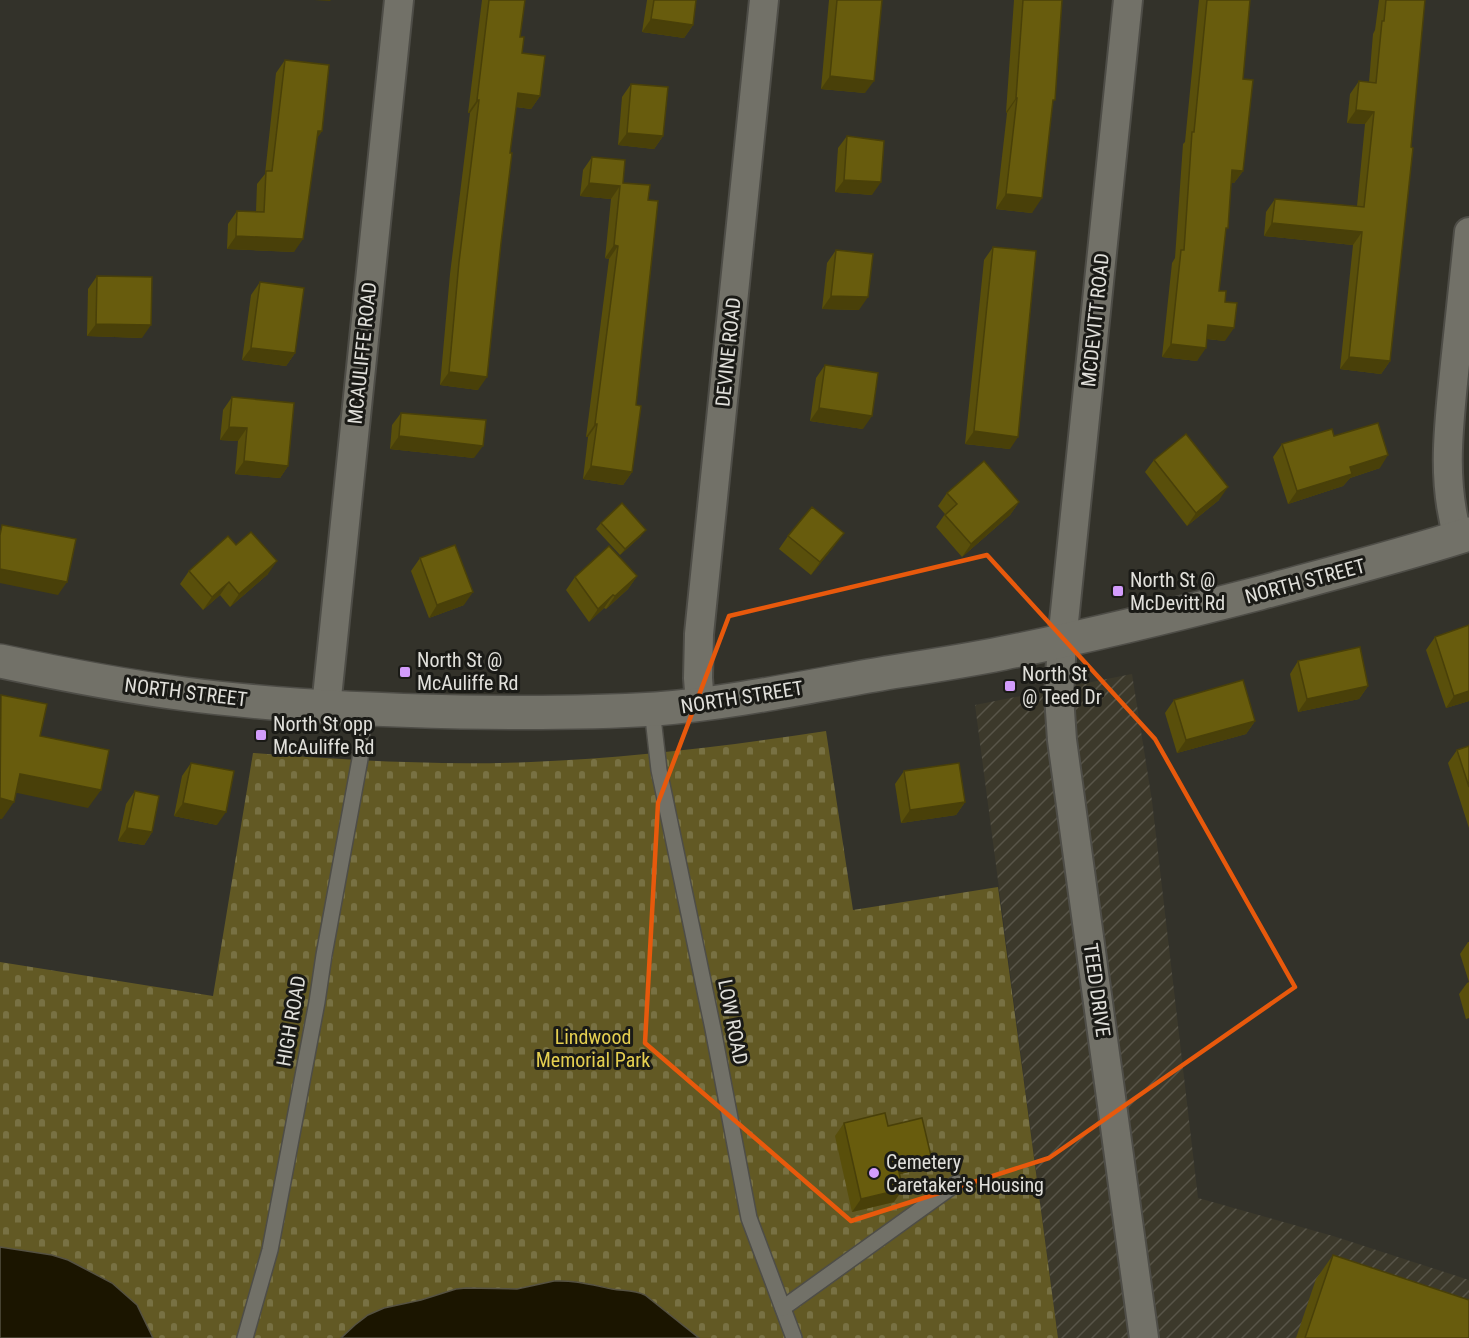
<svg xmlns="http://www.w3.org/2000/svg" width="1469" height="1338" font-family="'Roboto Condensed',sans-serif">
  <defs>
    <pattern id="industrial-furrows" width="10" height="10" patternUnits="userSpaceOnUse" patternTransform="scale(1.5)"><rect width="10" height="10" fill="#3c392b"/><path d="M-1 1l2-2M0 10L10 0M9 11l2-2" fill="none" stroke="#585549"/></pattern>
    <pattern id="cemetery-stones" width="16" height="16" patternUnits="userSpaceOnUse" patternTransform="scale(1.5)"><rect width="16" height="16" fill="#625924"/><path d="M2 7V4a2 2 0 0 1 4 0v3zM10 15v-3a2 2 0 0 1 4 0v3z" fill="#787143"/></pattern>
  </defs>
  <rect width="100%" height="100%" fill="#33322a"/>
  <polygon fill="url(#industrial-furrows)" points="1132,674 1152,801 1198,1198 1333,1236 1469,1280 1469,1338 1058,1338 975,705"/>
  <path fill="url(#cemetery-stones)" d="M826 731 853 910 998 887 1058 1338H0V962L213 996 253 753C345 760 438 766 531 762 630 758 728 746 826 731Z"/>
  <g fill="#1b1500" stroke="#565242" stroke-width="1.5">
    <polygon points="0,1247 52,1255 68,1260 112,1283 137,1305 153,1338 0,1338"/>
    <path d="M554 1281C575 1280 592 1285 612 1289 624 1291 634 1290 645 1295L699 1338H341L355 1325 368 1315 384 1308 421 1300 456 1289 466 1288 517 1289Z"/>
  </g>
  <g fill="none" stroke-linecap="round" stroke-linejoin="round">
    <defs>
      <g id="service">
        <polyline points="652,709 659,770 713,1029 749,1218 794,1338"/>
        <polyline points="783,1308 957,1183"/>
        <polyline points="245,1338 270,1250 317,1002 324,955 360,759 364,709"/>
      </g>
      <g id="minor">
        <polyline points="1128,0 1062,641 1059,696 1062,740 1144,1338"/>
        <path d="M1458 537C1441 479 1449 424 1455 364 1460 320 1464 276 1469 232"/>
        <polyline points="700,704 698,678 699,634 764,0"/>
        <polyline points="326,707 399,0"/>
      </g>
      <path id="secondary" d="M0 661C61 674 123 686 185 694 276 706 369 710 461 712 526 713 591 713 656 709 733 703 810 686 886 673 925 667 965 661 1004 653 1090 636 1175 615 1260 593 1330 574 1400 556 1469 534"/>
    </defs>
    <use href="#service" stroke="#4e4d47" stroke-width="18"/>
    <use href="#minor" stroke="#4e4d47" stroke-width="32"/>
    <use href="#secondary" stroke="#4e4d47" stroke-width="36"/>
    <use href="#service" stroke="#727168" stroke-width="15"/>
    <use href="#minor" stroke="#727168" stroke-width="28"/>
    <use href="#secondary" stroke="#727168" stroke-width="33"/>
  </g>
  <g fill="#594f0b">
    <polygon points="482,0 525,0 520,37 522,53 540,96 531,109 516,107 478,390 440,385 450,274 470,113 468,113"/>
    <polygon points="647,0 696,0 693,25 684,38 642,32"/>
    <polygon points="829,0 882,0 865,93 821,89"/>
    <polygon points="1014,0 1062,0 1053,103 1032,213 996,209 1007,113 1006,112"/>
    <polygon points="1199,0 1250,0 1243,79 1243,171 1234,183 1231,183 1219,291 1225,302 1225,341 1207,339 1197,361 1162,357 1172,263 1175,258 1183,144 1185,142"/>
    <polygon points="1379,0 1425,0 1390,361 1381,374 1340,369 1353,245 1264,236 1266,212 1275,199 1357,206 1365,124 1347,123 1350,94 1359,81 1369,82 1373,34 1375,30"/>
    <polygon points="285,60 322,131 316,139 294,252 227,249 228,224 237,211 256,211 257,184 265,174 276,73"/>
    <polygon points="631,84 663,136 654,149 618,145 622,97"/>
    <polygon points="847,136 872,195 835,192 838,148"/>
    <polygon points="592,157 623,183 648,200 632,472 623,485 583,479 588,437 586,437 609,259 605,258 611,199 580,196 583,170"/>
    <polygon points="993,247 1010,449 965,444 984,260"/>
    <polygon points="836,250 859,310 822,309 827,263"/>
    <polygon points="97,276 142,338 87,336 88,289"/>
    <polygon points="260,282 295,353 286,366 242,360 251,295"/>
    <polygon points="825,365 863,429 810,421 816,378"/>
    <polygon points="232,397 288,466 280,478 235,474 238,441 220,440 223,410"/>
    <polygon points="401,413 474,458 390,449 392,425"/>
    <polygon points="1334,436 1380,468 1350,478 1343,486 1288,504 1273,457 1282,444"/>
    <polygon points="1154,460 1219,500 1187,526 1145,472"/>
    <polygon points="947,493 1019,502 1010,515 962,557 936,527 945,514 938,506"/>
    <polygon points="601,523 641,536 620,555 596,529"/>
    <polygon points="788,536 835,545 811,575 779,549"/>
    <polygon points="236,545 268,574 230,607 220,595 203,610 180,584 189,571"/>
    <polygon points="420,558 464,605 429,618 411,571"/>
    <polygon points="637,576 628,589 606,609 604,608 589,622 566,590 575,577"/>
    <polygon points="1469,625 1469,701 1446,708 1426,650 1435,637"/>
    <polygon points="1298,661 1368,686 1359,699 1298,712 1290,674"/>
    <polygon points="1174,700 1255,721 1246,734 1177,753 1165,713"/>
    <polygon points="1469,746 1469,828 1448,763 1457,750"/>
    <polygon points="191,763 217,825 174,816 182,776"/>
    <polygon points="904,771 965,802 956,815 901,823 895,784"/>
    <polygon points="135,791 152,832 144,845 118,841 126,804"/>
    <polygon points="1468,942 1469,942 1469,982 1460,954"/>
    <polygon points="1469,982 1469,1018 1466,1019 1459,994 1467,983"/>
    <polygon points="844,1123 888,1126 922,1169 900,1174 894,1202 852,1212 835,1136"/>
    <polygon points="1333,1255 1469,1338 1296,1338 1316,1279"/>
  </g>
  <g fill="#494009">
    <polygon points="314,0 331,0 330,1"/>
    <polygon points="651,19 693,25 684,38 642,32"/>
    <polygon points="830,76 874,81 865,93 821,89"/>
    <polygon points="518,93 540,96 531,109 509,106"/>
    <polygon points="1016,98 1017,98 1007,113 1006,112"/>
    <polygon points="477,100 479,100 470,113 468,113"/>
    <polygon points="1356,110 1374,112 1365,124 1347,123"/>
    <polygon points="318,131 322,131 313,144"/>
    <polygon points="627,133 663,136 654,149 618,145"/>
    <polygon points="1232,170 1243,171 1234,183 1223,183"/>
    <polygon points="844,180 881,182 872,195 835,192"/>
    <polygon points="589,183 620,186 611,199 580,196"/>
    <polygon points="1006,194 1042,198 1032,213 996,209"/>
    <polygon points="1272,223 1362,232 1353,245 1264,236"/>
    <polygon points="236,236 303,239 294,252 227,249"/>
    <polygon points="614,245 618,246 609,259 605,258"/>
    <polygon points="831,296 868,297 859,310 822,309"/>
    <polygon points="96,324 151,325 142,338 87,336"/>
    <polygon points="1208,325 1234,328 1225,341 1199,338"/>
    <polygon points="1171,344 1206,348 1197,361 1162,357"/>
    <polygon points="251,348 295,353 286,366 242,360"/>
    <polygon points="1349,357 1390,361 1381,374 1340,369"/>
    <polygon points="449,372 487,377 478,390 440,385"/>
    <polygon points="819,408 872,416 863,429 810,421"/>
    <polygon points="595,424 597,424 588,437 586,437"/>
    <polygon points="229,427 247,428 238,441 220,440"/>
    <polygon points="974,431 1018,437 1010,449 965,444"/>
    <polygon points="399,436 483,446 474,458 390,449"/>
    <polygon points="1388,455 1380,468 1350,478 1343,486 1288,504 1297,491 1350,467"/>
    <polygon points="244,461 288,466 280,478 235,474"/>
    <polygon points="591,466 632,472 623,485 583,479"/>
    <polygon points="1228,487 1219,500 1187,526 1196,513"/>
    <polygon points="1019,502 1010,515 962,557 971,544"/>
    <polygon points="646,530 641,536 620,555 625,549"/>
    <polygon points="844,533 835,545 811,575 820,562"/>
    <polygon points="277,561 268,574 230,607 239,594"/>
    <polygon points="0,569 67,582 58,595 0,583"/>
    <polygon points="637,576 628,589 606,609 615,596"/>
    <polygon points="229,582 220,595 203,610 212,597"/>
    <polygon points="473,592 464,605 429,618 437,605"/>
    <polygon points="613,595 604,608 589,622 598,609"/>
    <polygon points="1368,686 1359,699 1298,712 1307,699"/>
    <polygon points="1469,691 1469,701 1446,708 1454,696"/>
    <polygon points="1255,721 1246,734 1177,753 1186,740"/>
    <polygon points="20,774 101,790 88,808 8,791"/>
    <polygon points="0,798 14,802 2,819 0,819"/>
    <polygon points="965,802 956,815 901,823 910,810"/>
    <polygon points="183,803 226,812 217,825 174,816"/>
    <polygon points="127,828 152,832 144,845 118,841"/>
    <polygon points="931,1156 922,1169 888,1177 897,1164"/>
    <polygon points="903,1189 894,1202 852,1212 861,1199"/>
  </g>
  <g fill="#685c0d" stroke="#494009" stroke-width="1.5">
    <polygon points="489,0 525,0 520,37 524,37 522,53 545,56 540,96 518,93 510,153 512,153 501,243 487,377 449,372 459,262 479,100 477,100"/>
    <polygon points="654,0 696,0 693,25 651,19"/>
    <polygon points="837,0 882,0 874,81 830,76"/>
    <polygon points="1023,0 1062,0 1055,100 1053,100 1042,198 1006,194 1017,98 1016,98"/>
    <polygon points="1207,0 1250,0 1243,79 1253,80 1243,171 1232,170 1228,228 1226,228 1219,291 1226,291 1225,302 1237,303 1234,328 1208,325 1206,348 1171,344 1181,250 1184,250 1192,132 1194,132"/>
    <polygon points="1386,0 1425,0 1411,147 1413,148 1390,361 1349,357 1362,232 1272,223 1275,199 1364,207 1374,112 1356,110 1359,81 1376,83 1382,21 1384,21"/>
    <polygon points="285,60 329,65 322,131 318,131 303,239 236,236 237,211 264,212 266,171 272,171"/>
    <polygon points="631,84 668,87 663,136 627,133"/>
    <polygon points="847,136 884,141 881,182 844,180"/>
    <polygon points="592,157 625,160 623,183 650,185 648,200 658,201 636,405 641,406 632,472 591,466 597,424 595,424 618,246 614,245 620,186 589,183"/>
    <polygon points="993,247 1036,251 1018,437 974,431"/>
    <polygon points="836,250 873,254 868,297 831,296"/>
    <polygon points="97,276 152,277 151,325 96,324"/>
    <polygon points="260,282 304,288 295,353 251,348"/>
    <polygon points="825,365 878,373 872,416 819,408"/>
    <polygon points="232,397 294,403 288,466 244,461 247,428 229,427"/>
    <polygon points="401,413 486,420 483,446 399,436"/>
    <polygon points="1378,423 1388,455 1350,467 1352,474 1297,491 1282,444 1332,429 1334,436"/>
    <polygon points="1186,434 1228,487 1196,513 1154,460"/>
    <polygon points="984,461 1019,502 971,544 945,515 957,504 947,493"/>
    <polygon points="622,503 646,530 625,549 601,523"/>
    <polygon points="812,507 844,533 820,562 788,536"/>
    <polygon points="2,525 76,539 67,582 0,569 0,535"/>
    <polygon points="251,532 277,561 239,594 229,582 212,597 189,571 228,536 236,545"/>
    <polygon points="455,545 473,592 437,605 420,558"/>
    <polygon points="609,546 637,576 615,596 613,595 598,609 575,577"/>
    <polygon points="1469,625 1469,691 1454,696 1435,637"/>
    <polygon points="1360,647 1368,686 1307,699 1298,661"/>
    <polygon points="1243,680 1255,721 1186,740 1174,700"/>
    <polygon points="1,695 47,704 40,736 109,750 101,790 20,774 14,802 0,798"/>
    <polygon points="1469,746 1469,787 1457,750"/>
    <polygon points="191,763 234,771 226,812 183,803"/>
    <polygon points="959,763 965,802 910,810 904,771"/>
    <polygon points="135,791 159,796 152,832 127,828"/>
    <polygon points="885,1113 888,1126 922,1118 931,1156 897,1164 903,1189 861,1199 844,1123"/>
    <polygon points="1333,1255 1469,1300 1469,1338 1305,1338"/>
  </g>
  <path fill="none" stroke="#e8590c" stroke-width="4.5" stroke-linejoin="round" d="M987 555 1155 739 1295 987 1049 1158 851 1221 645 1043 658 803 729 616Z"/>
  <g fill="#d39cfc" stroke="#1a1a16" stroke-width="2">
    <rect x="1112" y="585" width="12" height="12" rx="3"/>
    <rect x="399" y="666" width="12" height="12" rx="3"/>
    <rect x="1004" y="680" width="12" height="12" rx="3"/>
    <rect x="255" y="729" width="12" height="12" rx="3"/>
    <circle cx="874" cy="1173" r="6"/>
  </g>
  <g text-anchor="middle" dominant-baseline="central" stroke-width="6" stroke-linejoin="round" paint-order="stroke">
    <g font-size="20" fill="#e1e0db" stroke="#1a1a16">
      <text transform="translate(1095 320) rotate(-84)">MCDEVITT ROAD</text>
      <text transform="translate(728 352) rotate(-84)">DEVINE ROAD</text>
      <text transform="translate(362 353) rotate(-84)">MCAULIFFE ROAD</text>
      <text transform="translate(1305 581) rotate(-15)">NORTH STREET</text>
      <text transform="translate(186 692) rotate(7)">NORTH STREET</text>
      <text transform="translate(742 697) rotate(-9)">NORTH STREET</text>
      <text transform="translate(1097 990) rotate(82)">TEED DRIVE</text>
      <text transform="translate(291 1021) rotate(-80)">HIGH ROAD</text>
      <text transform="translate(733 1022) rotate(79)">LOW ROAD</text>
    </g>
    <g font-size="20" fill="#e1e0db" stroke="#1a1a16" text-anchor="start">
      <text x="1130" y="580">North St @<tspan x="1130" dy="23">McDevitt Rd</tspan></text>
      <text x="417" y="660">North St @<tspan x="417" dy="23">McAuliffe Rd</tspan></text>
      <text x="1022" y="674">North St<tspan x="1022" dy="23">@ Teed Dr</tspan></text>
      <text x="273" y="724">North St opp<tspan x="273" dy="23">McAuliffe Rd</tspan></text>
      <text x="886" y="1162">Cemetery<tspan x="886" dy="23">Caretaker's Housing</tspan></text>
    </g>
    <g font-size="20" fill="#e5cf50" stroke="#1a1a16">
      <text x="593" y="1037">Lindwood<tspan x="593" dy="23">Memorial Park</tspan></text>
    </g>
  </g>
</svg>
